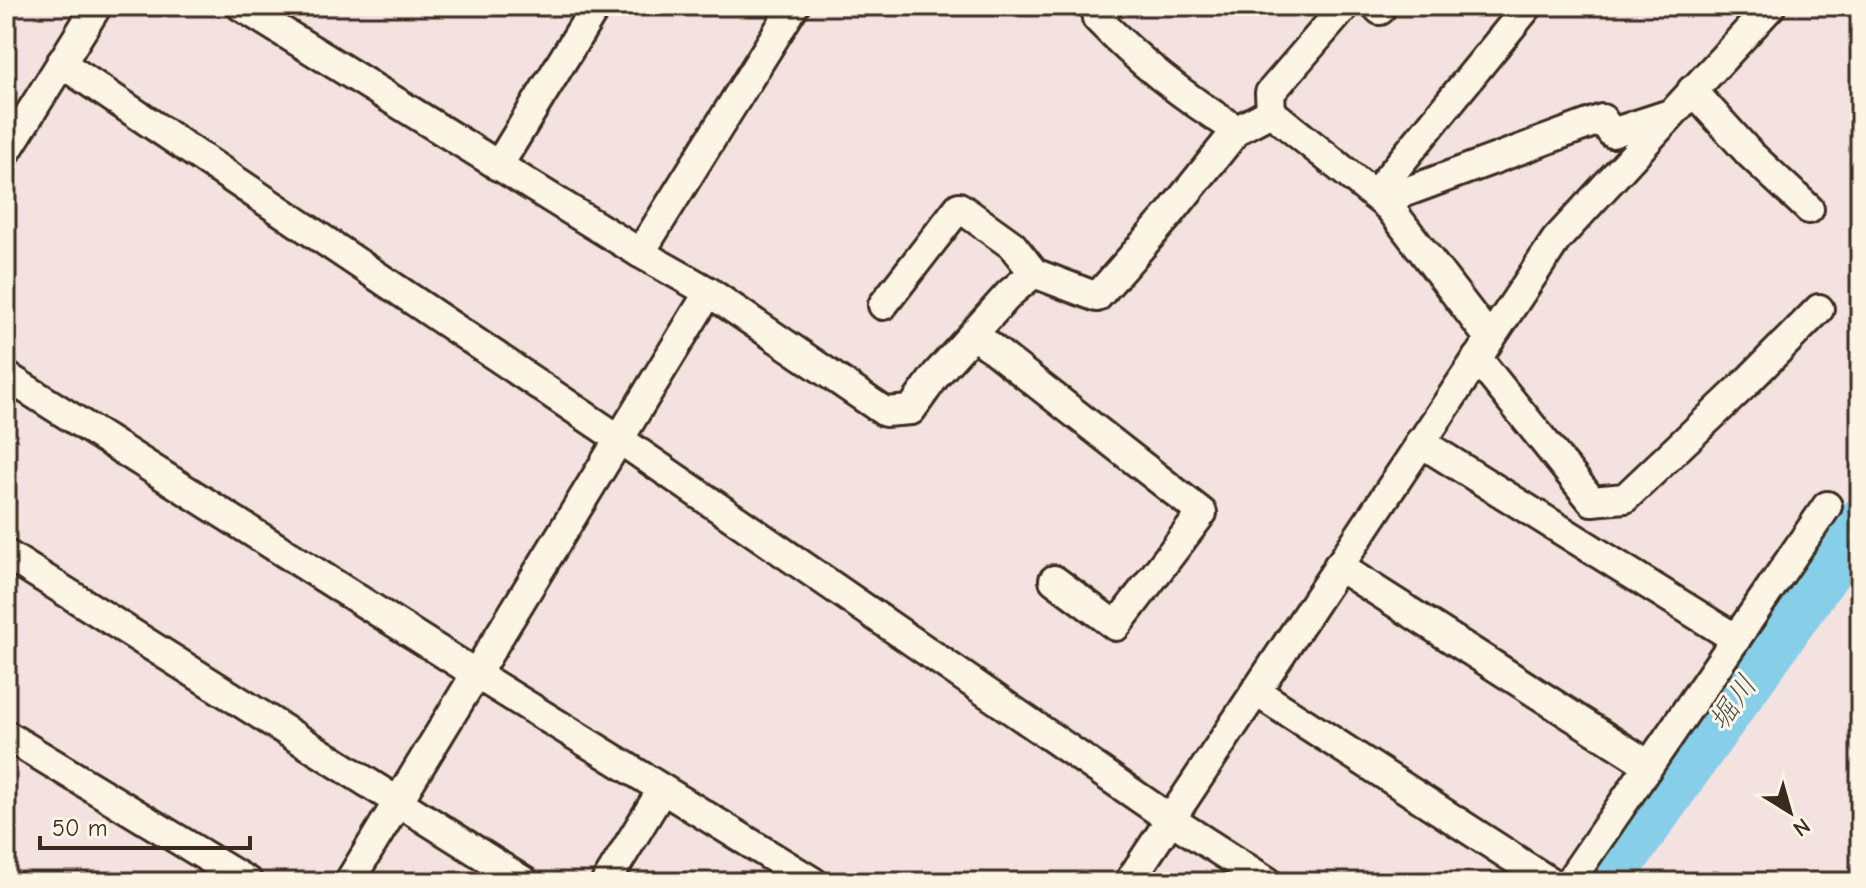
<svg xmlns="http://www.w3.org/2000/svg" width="1866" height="888" font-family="'Comic Neue','Klee One',sans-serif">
  <rect width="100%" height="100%" fill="#f4e2e1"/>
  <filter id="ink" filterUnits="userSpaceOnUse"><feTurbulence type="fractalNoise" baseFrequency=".0125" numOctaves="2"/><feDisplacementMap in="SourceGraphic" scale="16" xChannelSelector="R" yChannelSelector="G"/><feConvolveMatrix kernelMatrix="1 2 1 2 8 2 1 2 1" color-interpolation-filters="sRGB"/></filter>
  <g filter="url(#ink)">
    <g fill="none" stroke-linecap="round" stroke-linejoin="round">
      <polyline stroke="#87cfe9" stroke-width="50" points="1606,882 1860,523"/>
      <defs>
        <g id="minor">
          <polyline points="241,6 640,253 709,292 885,412 911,410 936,375 1010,293 1034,273 1097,297 1168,216 1237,130 1271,112 1389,207 1400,194 1602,119 1612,133 1670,114"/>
          <path d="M1108 6 1097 18C1139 62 1185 98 1237 130"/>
          <polyline points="1376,6 1380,10"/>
          <polyline points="61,63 619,439 1170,819 1268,882"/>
          <polyline points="1692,90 1750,154 1809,209"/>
          <polyline points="1271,112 1270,93 1345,6"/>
          <polyline points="6,152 97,6"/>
          <polyline points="498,166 596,6"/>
          <polyline points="1374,195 1528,6"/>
          <polyline points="1389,207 1490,339"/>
          <polyline points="640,253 794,6"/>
          <polyline points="883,305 959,207 1012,245 1034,273"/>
          <polyline points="975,335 1202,513 1116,626 1054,580"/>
          <polyline points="1477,358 1592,501 1625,498 1744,385 1819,309"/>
          <polyline points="6,376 476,674 813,882"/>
          <polyline points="1420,442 1736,639"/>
          <polyline points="6,554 525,882"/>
          <polyline points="1338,566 1649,765"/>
          <polyline points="1255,691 1550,882"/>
          <polyline points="6,735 248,882"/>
          <polyline points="349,882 709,292"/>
          <polyline points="606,882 662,790"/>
          <polyline points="1129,882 1556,240 1771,6"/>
          <polyline points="1569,882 1827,506"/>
        </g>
      </defs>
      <use href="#minor" stroke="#3b2a1e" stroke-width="34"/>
      <use href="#minor" stroke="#fcf5e5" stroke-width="28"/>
    </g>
  </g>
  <g text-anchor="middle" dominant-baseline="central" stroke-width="6" stroke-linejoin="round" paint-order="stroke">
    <g font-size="30" font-style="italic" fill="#4e5351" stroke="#fcf5e5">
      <text transform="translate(1733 703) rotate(-55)">堀川</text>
    </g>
  </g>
  <rect width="1866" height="888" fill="none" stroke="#fcf5e5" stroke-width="32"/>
  <rect x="16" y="16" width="1834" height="856" fill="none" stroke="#3b2a1e" stroke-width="3" filter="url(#ink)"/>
  <g transform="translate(1790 812) rotate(143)" stroke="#fcf5e5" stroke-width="6" paint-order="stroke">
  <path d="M0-6L14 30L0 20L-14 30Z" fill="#3b2a1e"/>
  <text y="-12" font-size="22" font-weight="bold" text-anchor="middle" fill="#3b2a1e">N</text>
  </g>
  <path d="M40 836v12h210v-12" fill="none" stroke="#3b2a1e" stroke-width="4"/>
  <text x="52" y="836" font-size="24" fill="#3b2a1e" stroke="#fcf5e5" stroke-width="6" paint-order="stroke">50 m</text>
</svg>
